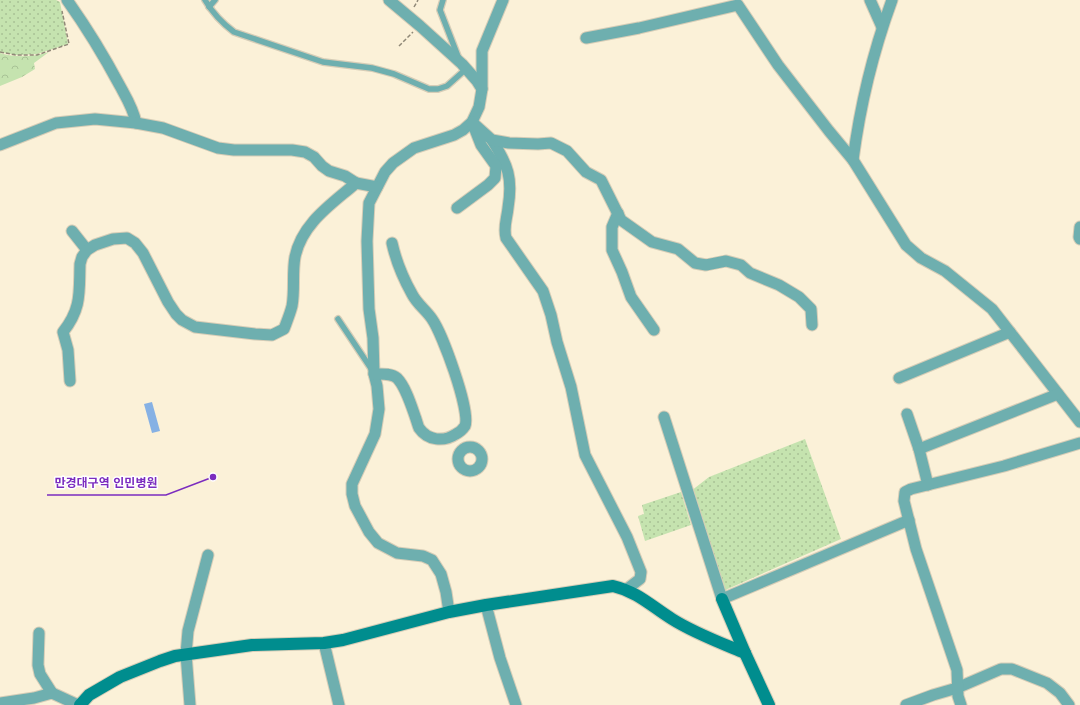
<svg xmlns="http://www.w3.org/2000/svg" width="1080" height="705" font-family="Jost,'Noto Sans KR',sans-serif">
  <defs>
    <pattern id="grass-dots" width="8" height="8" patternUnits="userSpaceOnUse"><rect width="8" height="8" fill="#c5e3af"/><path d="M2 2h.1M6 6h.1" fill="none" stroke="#a8c295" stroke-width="1.8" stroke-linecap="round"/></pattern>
    <pattern id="forest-crowns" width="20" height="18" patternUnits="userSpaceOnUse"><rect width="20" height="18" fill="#c5e3af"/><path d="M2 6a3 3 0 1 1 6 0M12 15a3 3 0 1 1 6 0" fill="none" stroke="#a8c295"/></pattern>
  </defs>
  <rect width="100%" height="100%" fill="#fbf1d8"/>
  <g fill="url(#grass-dots)">
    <polygon points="0,0 56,0 60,2 68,44 37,54 16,55 0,52"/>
    <polygon points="805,439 841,539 723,591 691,491 709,477"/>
    <polygon points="681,492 691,525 645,541 638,516 644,514 642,505"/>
  </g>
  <path fill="url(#forest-crowns)" d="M49 52 34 63 35 69 22 77 0 86V53C16 58 34 57 49 52Z"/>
  <polygon fill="#86b1e4" points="152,402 160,431 152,433 144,404"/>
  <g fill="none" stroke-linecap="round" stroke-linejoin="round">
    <defs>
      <g id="lane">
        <path d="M205 0C213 14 222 23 234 32L323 62 372 68 394 74 429 89H438L447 86 466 69"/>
        <polyline points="443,0 440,10 459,59"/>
        <polyline points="209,7 215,0"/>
        <polyline points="338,319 372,370"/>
      </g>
      <g id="street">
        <path d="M67 0C87 28 104 56 120 86 126 97 134 110 136 123"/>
        <polyline points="389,0 420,26 462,64 477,81 482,89 479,107 472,122 463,130 454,135 414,148 393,163 385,172 369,203 367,241 369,309 373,338 374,374 377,386 379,409 375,434 352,484 352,494 355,506 369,532 378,543 397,553 423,556 432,560 441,574 446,592 449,612"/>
        <polyline points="870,0 882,27"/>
        <polyline points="586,38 639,28 738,5 778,65 829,131 853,160 906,245 921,258 945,271 992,309 1080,422"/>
        <polyline points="482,89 482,51 503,0"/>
        <path d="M492 140C508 165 513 178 508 208 507 219 503 227 506 238L543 291 551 315 557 342 571 387 585 455 627 537 641 572 640 579 627 589"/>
        <polyline points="0,145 56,123 95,119 136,123 163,128 218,148 234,150 292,150 305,152 314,157 322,166 329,171 345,176 356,183"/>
        <path d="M853 160C860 106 873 52 892 0"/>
        <polyline points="457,208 488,185 495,178 496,166 481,145 472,122 492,140 509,143 538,144 551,143 567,151 586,172 601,180 621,220 652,242 678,249 695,263 706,265 726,261 741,265 750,273 779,285 799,297 811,309 812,325"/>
        <polyline points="618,213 612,227 612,250 622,272 631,297 654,330"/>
        <polyline points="1080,227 1079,237 1080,239"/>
        <polyline points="72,231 87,250"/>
        <path d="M374 374C381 374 391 373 397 378 406 387 412 408 416 419 417 422 418 426 419 428 428 441 444 442 456 434 460 432 463 429 465 426 471 411 442 333 432 319 426 310 417 304 412 294 403 278 396 261 392 243"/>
        <polyline points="899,378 1010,332"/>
        <path d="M70 381 68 350 63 332C82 308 79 292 80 264L82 257 87 250 95 245 113 239 127 238 135 243 143 253 168 302 176 314 182 320 195 327 255 334 272 335 284 329C287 321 290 314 292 306 295 290 292 273 295 257 302 223 332 204 356 183L377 187"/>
        <polyline points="907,414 919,449 928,485"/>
        <polyline points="664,417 722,599 909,520"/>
        <circle cx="470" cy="459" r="12"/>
        <polyline points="919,449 1058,394"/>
        <polyline points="486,605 500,658 516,705"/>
        <polyline points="39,633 38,665 40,674 52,693"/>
        <polyline points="324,643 339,705"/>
        <polyline points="0,703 34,698 52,693 78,705"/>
        <polyline points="190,705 186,654 188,631 208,555"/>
        <polyline points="906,705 933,695 957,688 1001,669 1012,669 1047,683 1060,693 1069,705"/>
        <polyline points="961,705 958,696 957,670 916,549 904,501 905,492 911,489 1004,466 1080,443"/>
      </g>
      <g id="secondary">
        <polyline points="722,599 745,653 769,705"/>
        <path d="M80 705 89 695 120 677 160 661 175 656 252 645 324 643 343 640 449 612 486 605 613 586C638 592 651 606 672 619 694 633 721 643 745 653"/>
      </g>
    </defs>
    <use href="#lane" stroke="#d6cdb7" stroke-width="8"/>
    <use href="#street" stroke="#d6cdb7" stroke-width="13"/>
    <use href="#secondary" stroke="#d6cdb7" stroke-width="14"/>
    <g stroke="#8f8877" stroke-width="1.5" stroke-dasharray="4 2" stroke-linecap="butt">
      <polyline points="414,7 418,0"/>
      <polyline points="399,46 413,32"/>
      <polyline points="0,52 16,55 37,55 69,44 62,11"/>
    </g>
    <use href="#lane" stroke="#6eafaf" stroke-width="5.5"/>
    <use href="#street" stroke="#6eafaf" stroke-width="11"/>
    <use href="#secondary" stroke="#008d8e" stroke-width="12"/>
  </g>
  <path fill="none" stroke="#7b2cbf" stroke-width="1.5" d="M213 477L166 495H47"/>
  <circle fill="#7b2cbf" stroke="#fff" stroke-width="1.5" cx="213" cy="477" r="4"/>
  <g font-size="12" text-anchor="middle" font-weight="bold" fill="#7b2cbf" stroke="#fff" stroke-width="3" stroke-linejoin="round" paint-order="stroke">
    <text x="106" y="487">만경대구역 인민병원</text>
  </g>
</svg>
